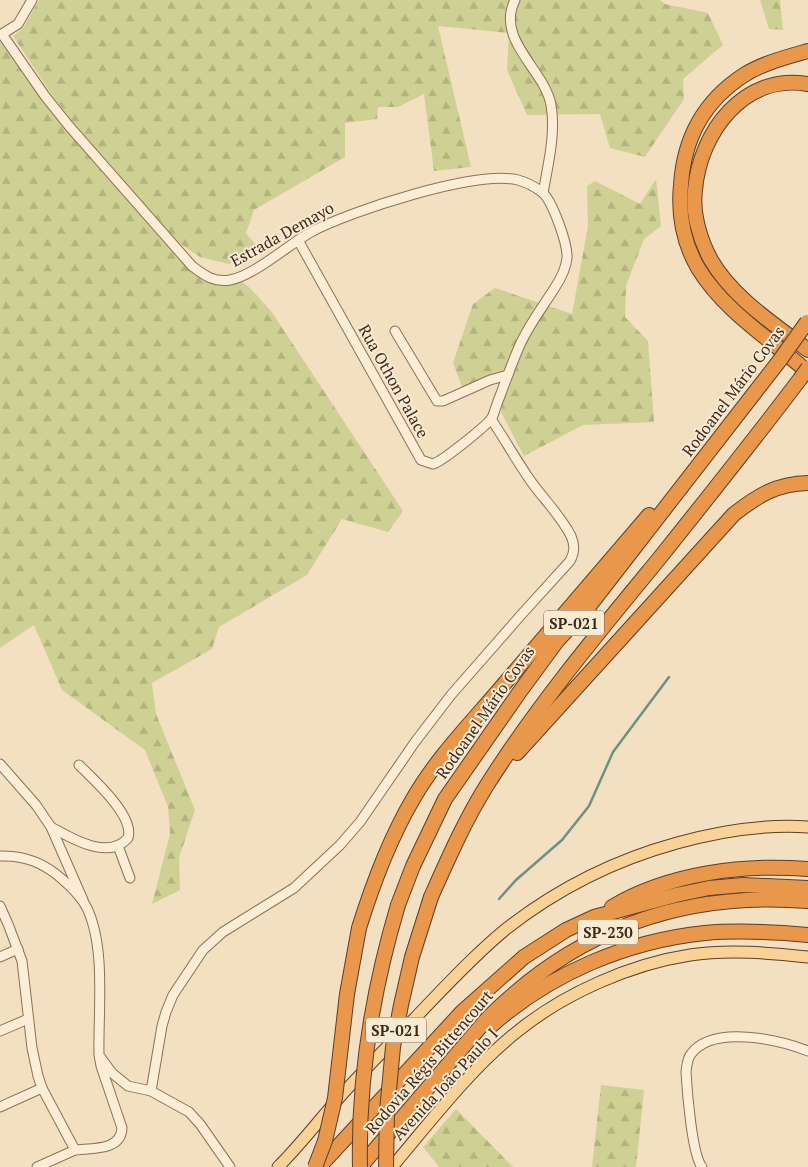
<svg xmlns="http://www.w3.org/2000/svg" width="808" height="1167" font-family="'PT Serif',serif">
  <defs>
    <pattern id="forest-firs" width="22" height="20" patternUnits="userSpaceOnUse" patternTransform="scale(1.25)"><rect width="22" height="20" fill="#cfd194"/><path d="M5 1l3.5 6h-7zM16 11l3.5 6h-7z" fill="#b3b37f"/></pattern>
  </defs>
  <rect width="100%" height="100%" fill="#f2e0c1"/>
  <g fill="url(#forest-firs)">
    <polygon points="39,0 660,0 665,4 708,13 723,45 683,79 684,99 645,157 610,148 600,114 527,115 507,70 509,33 438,26 471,167 434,171 424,94 398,107 378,107 377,119 345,123 345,157 254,210 246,233 259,249 229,264 200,257 179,243 73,122 50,92 13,36 23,28"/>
    <polygon points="760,0 780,0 783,30 769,29"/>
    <path d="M0 40 41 99 65 130 189 270C208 284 218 289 241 281L251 289 271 311 403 511 388 532 342 519 307 575 219 627 212 649 152 683 156 714 195 810 179 858 180 890 152 904 170 834 168 807 145 750 62 690 34 625 0 648Z"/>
    <polygon points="656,179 661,226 644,239 626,286 625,317 648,341 654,422 583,425 524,456 501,412 507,380 463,389 453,363 473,304 495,288 572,314 588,226 587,186 595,181 640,204"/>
    <polygon points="601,1085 644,1090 636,1167 592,1167"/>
    <polygon points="456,1109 513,1167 439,1167 423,1147"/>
  </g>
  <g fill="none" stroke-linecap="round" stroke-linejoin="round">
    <polyline stroke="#6a9386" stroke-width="2.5" points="499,899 516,880 562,840 589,806 613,752 669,677"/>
    <defs>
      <g id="minor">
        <path d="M515 0C495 40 545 70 551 105 556 133 548 165 543 193"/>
        <path d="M2 34 45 96 69 126 192 266C204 275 214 283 230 280 255 275 288 245 311 232 350 211 476 170 518 180 526 182 535 187 542 192 552 200 568 244 567 258 566 268 560 280 554 289 542 308 528 326 519 347 512 363 506 380 500 396 497 403 495 411 492 418 486 426 443 461 433 464L421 460 298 240"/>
        <polyline points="2,34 18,24 32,0"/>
        <polyline points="395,331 437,401 443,401 490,380 508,375"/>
        <polyline points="0,764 36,805 51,827 83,900"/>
        <path d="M51 827C71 838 108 861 128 838 135 816 93 779 79 765"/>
        <polyline points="118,846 130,878"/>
        <path d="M0 856C25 855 44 863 62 879 70 886 82 898 87 908 106 948 98 1011 99 1055L101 1066 122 1128C121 1151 92 1148 75 1150L42 1088 38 1076 32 1048 22 961 8 924 0 906"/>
        <polyline points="0,957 18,949"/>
        <polyline points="0,1031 28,1019"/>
        <polyline points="101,1058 112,1073 128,1086 151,1091 189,1112 200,1124 230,1167"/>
        <path d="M151 1091 162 1026 166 1012 173 995 203 950 223 932 294 888 340 845 360 822 415 742 451 695 521 615 570 561C575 552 575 545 571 536 560 514 541 497 528 477 515 458 504 438 491 419"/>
        <polyline points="0,1107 42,1088"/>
        <polyline points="37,1167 75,1150"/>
        <path d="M702 1167C692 1155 687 1090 686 1072 687 1065 687 1059 691 1054 713 1024 780 1040 808 1051"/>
      </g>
      <g id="major">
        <path d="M278 1167C302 1143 323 1115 346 1090 368 1066 391 1043 414 1019 443 989 473 956 506 929 557 889 615 860 677 843 720 831 764 824 808 827"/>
        <path d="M392 1167C431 1121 471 1068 518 1031 565 993 631 964 690 955 729 949 770 953 808 957"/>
      </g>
      <g id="highway">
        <path d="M808 51C787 57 763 63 744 75 704 101 684 137 681 185 678 215 683 242 698 268 724 311 771 340 808 372"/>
        <path d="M808 84C744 73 700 132 695 190 692 213 700 240 711 260 733 298 774 324 808 350"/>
        <path d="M517 753 734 514C759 495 776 484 808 483"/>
        <path d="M431 897C448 859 465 820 487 785 537 706 598 633 658 560 706 500 754 440 800 379"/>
        <polyline points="398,905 413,866 445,799 521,690 557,641 590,605 638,543 780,360"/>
        <path d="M612 907C669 873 743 864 808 869"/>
        <path d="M359 928C373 883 389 840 413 799 436 759 469 725 499 690 549 631 599 573 649 515"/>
        <path d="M492 1025C551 973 627 941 705 933 739 930 774 932 808 935"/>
        <polyline points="319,1167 462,1012 524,957 566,930 594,917 676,895 709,888 743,885 808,888"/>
        <path d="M360 1167 487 1019C576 929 682 891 808 901"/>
      </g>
    </defs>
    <use href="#minor" stroke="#8d7057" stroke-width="11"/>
    <use href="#major" stroke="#5b3e2c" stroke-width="13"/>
    <use href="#highway" stroke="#5b3e2c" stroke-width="16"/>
    <use href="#minor" stroke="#fcedd6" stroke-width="9"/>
    <use href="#major" stroke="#f8d296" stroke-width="11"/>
    <use href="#highway" stroke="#e9974b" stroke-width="14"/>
    <defs>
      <g id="highway-bridge">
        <polyline points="780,360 807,322"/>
        <polyline points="800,379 808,368"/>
        <polyline points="315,1167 325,1141 335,1098 347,994 359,928"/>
        <path d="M360 1167C358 1079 373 989 398 905"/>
        <polyline points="386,1167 387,1111 393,1047 401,1005 412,957 431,897"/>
      </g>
    </defs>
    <use href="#highway-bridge" stroke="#5b3e2c" stroke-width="16" stroke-linecap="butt"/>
    <use href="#highway-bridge" stroke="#e9974b" stroke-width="14"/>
  </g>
  <g text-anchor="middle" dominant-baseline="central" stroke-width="4" stroke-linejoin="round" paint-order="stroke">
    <g fill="#f9ead2" stroke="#756353" stroke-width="1">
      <rect x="544" y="610.5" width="60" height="25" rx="4"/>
      <rect x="578" y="919.5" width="60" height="25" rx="4"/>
      <rect x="366" y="1017.5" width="60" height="25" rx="4"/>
    </g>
    <g font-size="15" font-weight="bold" fill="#3c291d">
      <text x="574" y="623">SP-021</text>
      <text x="608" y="932">SP-230</text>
      <text x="396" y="1030">SP-021</text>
    </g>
    <g font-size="16" fill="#3c291d" stroke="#f9ead2">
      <text transform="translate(282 234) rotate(-29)">Estrada Demayo</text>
      <text transform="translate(394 381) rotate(61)">Rua Othon Palace</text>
      <text transform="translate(733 391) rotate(-53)">Rodoanel Mário Covas</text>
      <text transform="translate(485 712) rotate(-55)">Rodoanel Mário Covas</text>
      <text transform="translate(429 1062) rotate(-49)">Rodovia Régis Bittencourt</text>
      <text transform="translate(445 1084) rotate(-47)">Avenida João Paulo I</text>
    </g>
  </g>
</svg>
